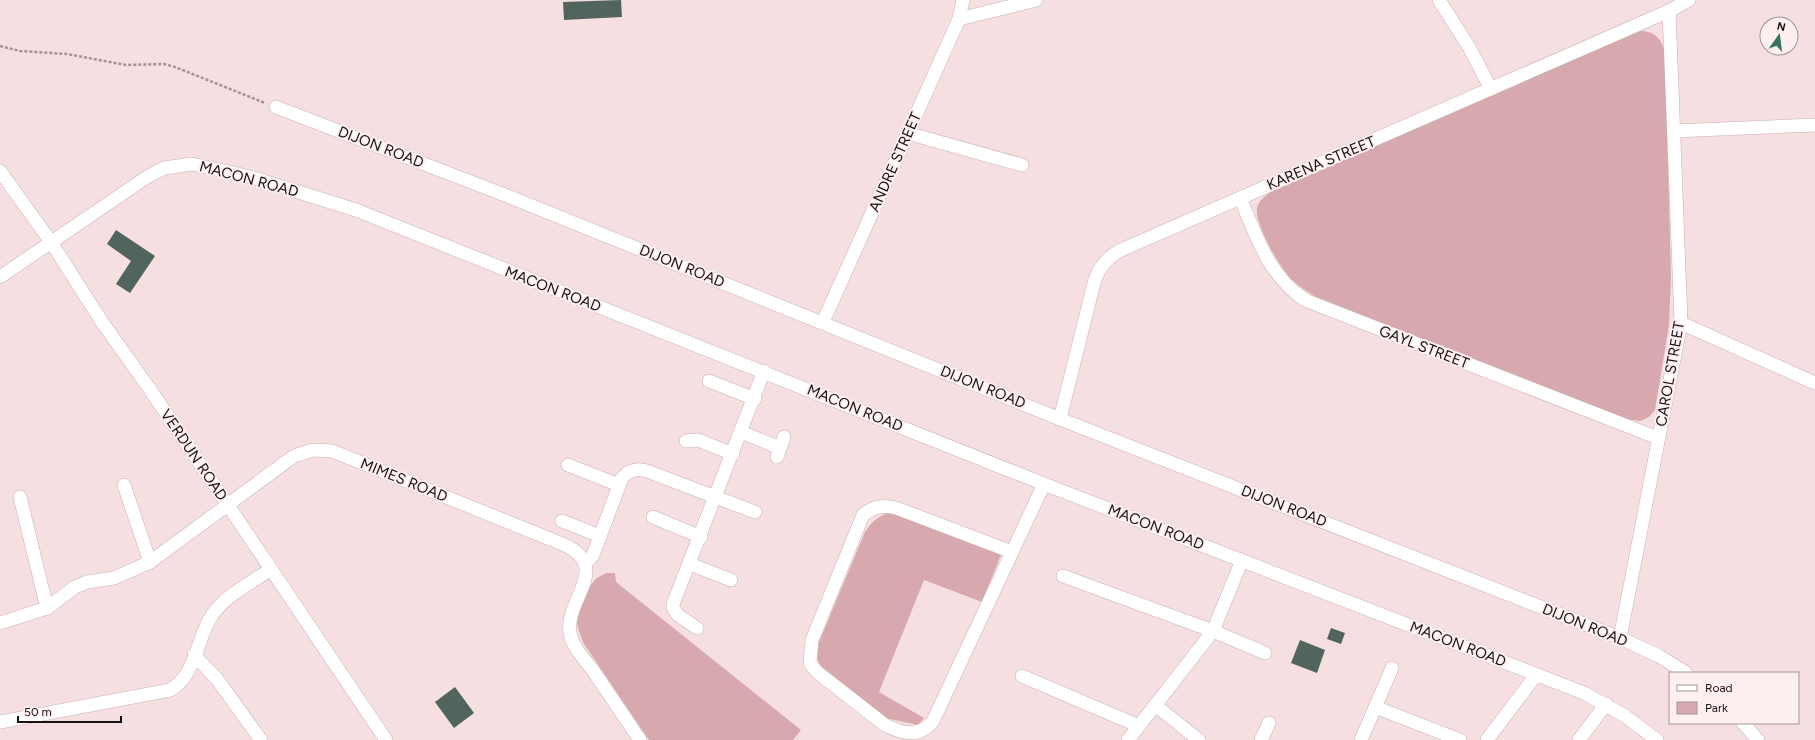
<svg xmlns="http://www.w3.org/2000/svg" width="1815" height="740" font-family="Figtree,sans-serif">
  <rect width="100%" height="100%" fill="#f6dfe1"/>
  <g fill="#d7a9ae">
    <path d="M1640 31C1655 31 1662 39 1665 53L1671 277 1669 325 1655 410 1649 417 1640 421 1626 419 1316 297C1307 291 1298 286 1291 279 1280 268 1254 223 1257 208 1259 200 1264 197 1271 192Z"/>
    <path d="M891 512 1001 555 982 602 924 580 879 692 924 718 918 725 885 718 822 671 817 658V647L865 532C872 521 878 516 891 512Z"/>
    <path d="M607 573H615L616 582 801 730 793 740H649L584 644C581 637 578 630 577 623 577 610 586 591 594 581 597 577 602 575 607 573Z"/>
  </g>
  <g fill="#51645d">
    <polygon points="621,0 622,17 564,20 563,2"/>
    <polygon points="116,230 155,256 130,293 116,284 131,261 107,244"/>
    <polygon points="1331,628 1345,633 1341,644 1327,639"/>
    <polygon points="1300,640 1325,650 1317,673 1291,663"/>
    <polygon points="455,687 474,713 454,728 435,702"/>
  </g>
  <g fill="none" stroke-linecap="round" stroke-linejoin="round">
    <defs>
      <g id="minor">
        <polyline points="1439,0 1469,47 1491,89"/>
        <polyline points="959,19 1036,0"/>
        <polyline points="276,107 505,195 1060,419 1620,638 1659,656 1686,673"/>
        <polyline points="1674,131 1815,125"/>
        <polyline points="907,133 1022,165"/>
        <polyline points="0,171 51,242 102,322 149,388 386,740"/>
        <path d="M1240 198C1257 237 1268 275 1305 300L1658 438"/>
        <polyline points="0,277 147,177 164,168 192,164 247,176 356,210 1044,484 1584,693 1625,716 1657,740"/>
        <polyline points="823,322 959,19 963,0"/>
        <polyline points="1681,323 1815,383"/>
        <polyline points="709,381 755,399"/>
        <path d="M1060 419 1095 279C1101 265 1108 257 1121 250L1669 11 1689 0"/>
        <polyline points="741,432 780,448"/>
        <polyline points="686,441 698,440 733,454"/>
        <polyline points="777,457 784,437"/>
        <polyline points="568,465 619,485"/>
        <polyline points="124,485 150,562"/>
        <polyline points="20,497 47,608"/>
        <polyline points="653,517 701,537"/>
        <polyline points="562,521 600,536"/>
        <path d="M1012 552 896 508C883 505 874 506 863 515L812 640 810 663 817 672 885 725C903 734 919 738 933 721L1044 484"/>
        <path d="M584 561 589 560 593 555 622 478C629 470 637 468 647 471L755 512"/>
        <polyline points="690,564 731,580"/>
        <polyline points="1063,576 1213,631 1265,653"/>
        <path d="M0 623 47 608 75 587 87 582 114 578 150 562 294 456 313 450 332 451 565 545C612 568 565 599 570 633 572 646 584 659 592 669 608 693 624 716 640 740"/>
        <polyline points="697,628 678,615 673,608 673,604 764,371"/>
        <polyline points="1620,638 1681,323 1669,11"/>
        <polyline points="194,655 217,679 261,740"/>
        <polyline points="1022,676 1139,726"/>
        <polyline points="1155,705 1199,740"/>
        <polyline points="1375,707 1460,740"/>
        <path d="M0 722 170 690C198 674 196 635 215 611 230 593 252 582 271 569"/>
        <polyline points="1743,723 1758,740"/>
        <polyline points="1128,740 1213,631 1242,560"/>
        <polyline points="1261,740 1269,723"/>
        <polyline points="1361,740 1392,668"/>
        <polyline points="1487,740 1536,675"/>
        <polyline points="1579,740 1606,704"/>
      </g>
    </defs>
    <use href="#minor" stroke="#c7b1b3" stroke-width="14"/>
    <polyline stroke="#a39293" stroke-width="2.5" stroke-dasharray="3 2" stroke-linecap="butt" points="0,46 20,51 67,54 126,65 164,64 175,67 265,103"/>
    <use href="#minor" stroke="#fff" stroke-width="13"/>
  </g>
  <g text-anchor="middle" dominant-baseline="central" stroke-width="4" stroke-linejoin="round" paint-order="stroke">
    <g font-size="15" fill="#181111" stroke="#fdeff0">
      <text transform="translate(381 147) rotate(21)">DIJON ROAD</text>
      <text transform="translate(895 162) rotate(-66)">ANDRE STREET</text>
      <text transform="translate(1321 163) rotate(-23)">KARENA STREET</text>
      <text transform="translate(249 179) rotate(15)">MACON ROAD</text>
      <text transform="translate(682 266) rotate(22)">DIJON ROAD</text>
      <text transform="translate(553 289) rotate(21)">MACON ROAD</text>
      <text transform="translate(1424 347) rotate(21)">GAYL STREET</text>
      <text transform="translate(1670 374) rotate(-80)">CAROL STREET</text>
      <text transform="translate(983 387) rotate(22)">DIJON ROAD</text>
      <text transform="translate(855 408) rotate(22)">MACON ROAD</text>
      <text transform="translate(194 455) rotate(56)">VERDUN ROAD</text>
      <text transform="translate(404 480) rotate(22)">MIMES ROAD</text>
      <text transform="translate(1284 506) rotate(21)">DIJON ROAD</text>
      <text transform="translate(1156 527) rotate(21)">MACON ROAD</text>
      <text transform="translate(1585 625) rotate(22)">DIJON ROAD</text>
      <text transform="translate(1458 644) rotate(21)">MACON ROAD</text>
    </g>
  </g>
  <rect x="1669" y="672" width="130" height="52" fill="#fdeff0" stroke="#a19697"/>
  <rect x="1677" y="685" width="20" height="6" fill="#ffffff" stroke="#a19697"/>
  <text x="1705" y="692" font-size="12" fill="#181111">Road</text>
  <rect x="1677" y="702" width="20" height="12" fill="#d7a9ae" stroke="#a19697"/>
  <text x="1705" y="712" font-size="12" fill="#181111">Park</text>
  <g transform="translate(1779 36) rotate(14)"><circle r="19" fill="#fdeff0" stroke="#a19697"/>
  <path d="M0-3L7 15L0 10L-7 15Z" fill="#357360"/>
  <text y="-6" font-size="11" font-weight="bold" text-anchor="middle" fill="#181111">N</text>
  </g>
  <path d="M18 716v6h103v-6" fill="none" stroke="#181111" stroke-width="2"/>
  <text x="24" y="716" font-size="12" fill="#181111" stroke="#fdeff0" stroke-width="3" paint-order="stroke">50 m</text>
</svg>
